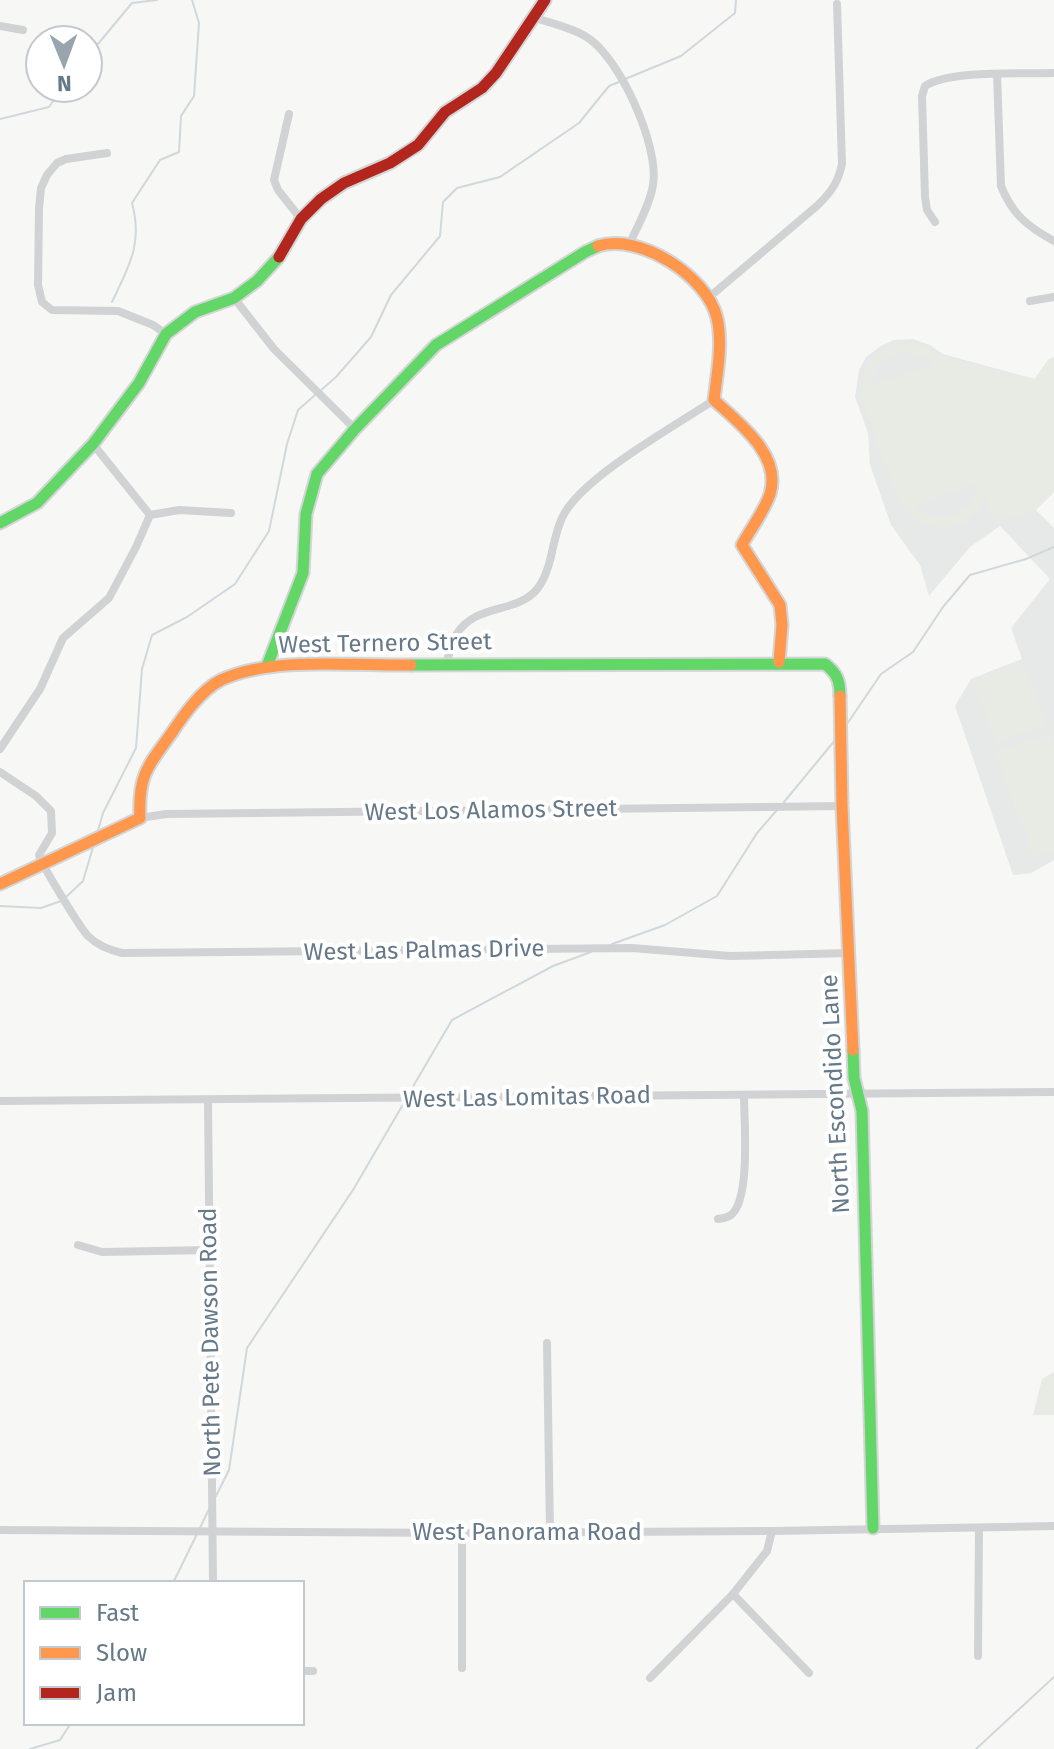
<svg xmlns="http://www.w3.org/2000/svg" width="1054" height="1749" font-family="'Fira Sans',sans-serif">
  <rect width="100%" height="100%" fill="#f7f7f6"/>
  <polygon fill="#e7e9e9" points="913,339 930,345 943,354 1035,379 1048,360 1054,357 1054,492 1036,510 1054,528 1054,860 1031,873 1013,875 955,706 971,679 1022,659 1011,628 1050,579 1000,526 970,547 929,596 920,565 891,525 870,465 868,433 855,397 859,370 866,357 881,346 894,340"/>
  <g fill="#e7ebe4" fill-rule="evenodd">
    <path d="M898 343C916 343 927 346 941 356L1034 380 1048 360 1054 357V492L1036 510 1004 521 1003 518 995 521 985 497C967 537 927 536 901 505L861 400C859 371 871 353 898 343ZM901 352 924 356 934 364 870 387C872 368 882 358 901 352ZM977 483C975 516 937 529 914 506Z"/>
    <polygon points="1022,661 1046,724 997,743 972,679"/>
    <polygon points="1049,733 1054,747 1054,849 1034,856 995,753"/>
    <polygon points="1054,1372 1054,1415 1033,1415 1042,1379"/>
  </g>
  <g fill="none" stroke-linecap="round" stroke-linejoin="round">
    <g stroke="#d0d8db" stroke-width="2">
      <polyline points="88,56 132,3 157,0"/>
      <polyline points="625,79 681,56 735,13 736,0"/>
      <polyline points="0,119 49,107 62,88"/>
      <path d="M112 302C129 266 143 244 132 203L160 160 179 152 181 116 194 96 199 23 192 0"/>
      <polyline points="320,391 336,377 371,337 391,295 440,236 443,202 457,188 500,177 579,123 609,86 619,82"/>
      <polyline points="847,724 881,674 913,652 943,607 970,575 1026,559 1054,547"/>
      <polyline points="784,802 836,739"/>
      <polyline points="97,834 103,813 136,748 142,669 152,635 187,617 235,584 269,531 287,444 298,410 315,395"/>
      <polyline points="66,897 83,881 94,844"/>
      <polyline points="0,906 41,908 61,901"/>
      <polyline points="612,944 665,925 717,896 757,833 777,810"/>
      <polyline points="408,1095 452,1020 553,966 591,952"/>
      <polyline points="216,1496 229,1470 247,1348 353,1190 405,1101"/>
      <polyline points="200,1528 209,1509"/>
      <polyline points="173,1583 197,1534"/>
      <polyline points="30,1749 60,1740 71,1723"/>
      <polyline points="976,1749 1054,1677"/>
    </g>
    <defs>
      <g id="fast">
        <polyline points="0,523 37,503 93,444 139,383 166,334 195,312 234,298 257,281 279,257"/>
        <path d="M411 665 825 664C837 673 840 681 840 696"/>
        <polyline points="267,666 303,573 306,514 317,474 355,429 436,345 585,252 598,246"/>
        <polyline points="853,1050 854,1078 862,1111 873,1528"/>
      </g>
      <g id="slow">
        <path d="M598 246C640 233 707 276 717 318 723 344 717 374 714 400 739 423 782 455 770 494 764 512 751 528 742 545L780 605 782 625 779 662"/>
        <polyline points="840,696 842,806 853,1050"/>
        <path d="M0 884 140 818C138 776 147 767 171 734 183 716 201 690 221 680 272 656 355 666 411 665"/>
      </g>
      <polyline id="jam" points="279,257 301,219 321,199 344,183 390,163 418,145 445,112 482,88 496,73 545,0"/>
    </defs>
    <use href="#fast" stroke="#d4d5d6" stroke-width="15"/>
    <use href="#slow" stroke="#d4d5d6" stroke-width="15"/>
    <use href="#jam" stroke="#d4d5d6" stroke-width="15"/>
    <g stroke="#d1d2d3" stroke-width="8">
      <path d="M533 17C549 23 570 27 585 36 619 55 660 147 653 185 650 204 638 225 630 243"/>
      <polyline points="0,26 23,30"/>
      <path d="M997 74 1001 186C1012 214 1028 227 1054 241"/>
      <polyline points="289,114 274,180 278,190 301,219"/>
      <polyline points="107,153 66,159 57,163 47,175 41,188 39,208 38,285 42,302 52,310 118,311 153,325 166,334"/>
      <path d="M935 222 927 210 925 197 922 96 925 86C949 70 1023 74 1054 73"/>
      <polyline points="234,298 274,349 355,429"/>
      <path d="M707 299 818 205C831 192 838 183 842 164L837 4"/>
      <polyline points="1030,301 1054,297"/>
      <polyline points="93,444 150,515"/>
      <polyline points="150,515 179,510 231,513"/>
      <path d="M446 664C449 655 451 644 456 635 476 602 517 615 538 588 554 566 551 537 564 514 586 475 675 426 714 400"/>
      <polyline points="0,749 40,689 63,638 109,598 136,547 150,515"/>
      <path d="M0 772 36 796 51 811 52 833 39 855C40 862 80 928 88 936 97 945 109 950 122 953L632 948 730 956 849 953"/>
      <polyline points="140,818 166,814 842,806"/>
      <polyline points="0,1101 1054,1092"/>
      <polyline points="208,1101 213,1583"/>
      <path d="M718 1219C723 1218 727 1218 731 1215 751 1199 744 1120 744 1095"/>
      <polyline points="78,1245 102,1252 210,1250"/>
      <polyline points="547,1343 550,1533"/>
      <polyline points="0,1530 462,1533 772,1531 1054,1526"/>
      <polyline points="733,1594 809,1673"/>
      <polyline points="978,1656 979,1528"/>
      <polyline points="462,1668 462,1533"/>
      <polyline points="302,1671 313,1671"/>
      <polyline points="650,1678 733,1594 767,1551 772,1531"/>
    </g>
    <use href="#fast" stroke="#63d668" stroke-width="11"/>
    <use href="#slow" stroke="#ff974d" stroke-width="11"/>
    <use href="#jam" stroke="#b3261e" stroke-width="11"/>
  </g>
  <g text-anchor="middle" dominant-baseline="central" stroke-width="8" stroke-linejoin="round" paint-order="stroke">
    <g font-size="24" fill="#667988" stroke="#fff">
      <text transform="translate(385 643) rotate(-1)">West Ternero Street</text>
      <text transform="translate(491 810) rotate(-1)">West Los Alamos Street</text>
      <text transform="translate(424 950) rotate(-1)">West Las Palmas Drive</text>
      <text transform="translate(835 1094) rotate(-93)">North Escondido Lane</text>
      <text transform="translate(527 1097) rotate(-1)">West Las Lomitas Road</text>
      <text transform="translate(210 1342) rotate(-91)">North Pete Dawson Road</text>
      <text x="527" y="1532">West Panorama Road</text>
    </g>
  </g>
  <rect x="24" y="1581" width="280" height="144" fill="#ffffff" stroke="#c2c9cf" stroke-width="2"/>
  <rect x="40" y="1607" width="40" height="12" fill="#63d668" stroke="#c2c9cf" stroke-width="2"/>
  <text x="96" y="1621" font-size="24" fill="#667988">Fast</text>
  <rect x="40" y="1647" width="40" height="12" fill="#ff974d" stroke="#c2c9cf" stroke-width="2"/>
  <text x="96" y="1661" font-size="24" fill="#667988">Slow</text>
  <rect x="40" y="1687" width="40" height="12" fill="#b3261e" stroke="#c2c9cf" stroke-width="2"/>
  <text x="96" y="1701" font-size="24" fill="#667988">Jam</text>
  <g transform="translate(64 64) rotate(179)"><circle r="38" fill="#ffffff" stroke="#c2c9cf" stroke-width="2"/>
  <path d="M0-6L14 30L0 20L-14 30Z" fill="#99a5ae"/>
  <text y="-12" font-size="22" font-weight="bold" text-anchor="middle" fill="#667988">N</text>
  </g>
</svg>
